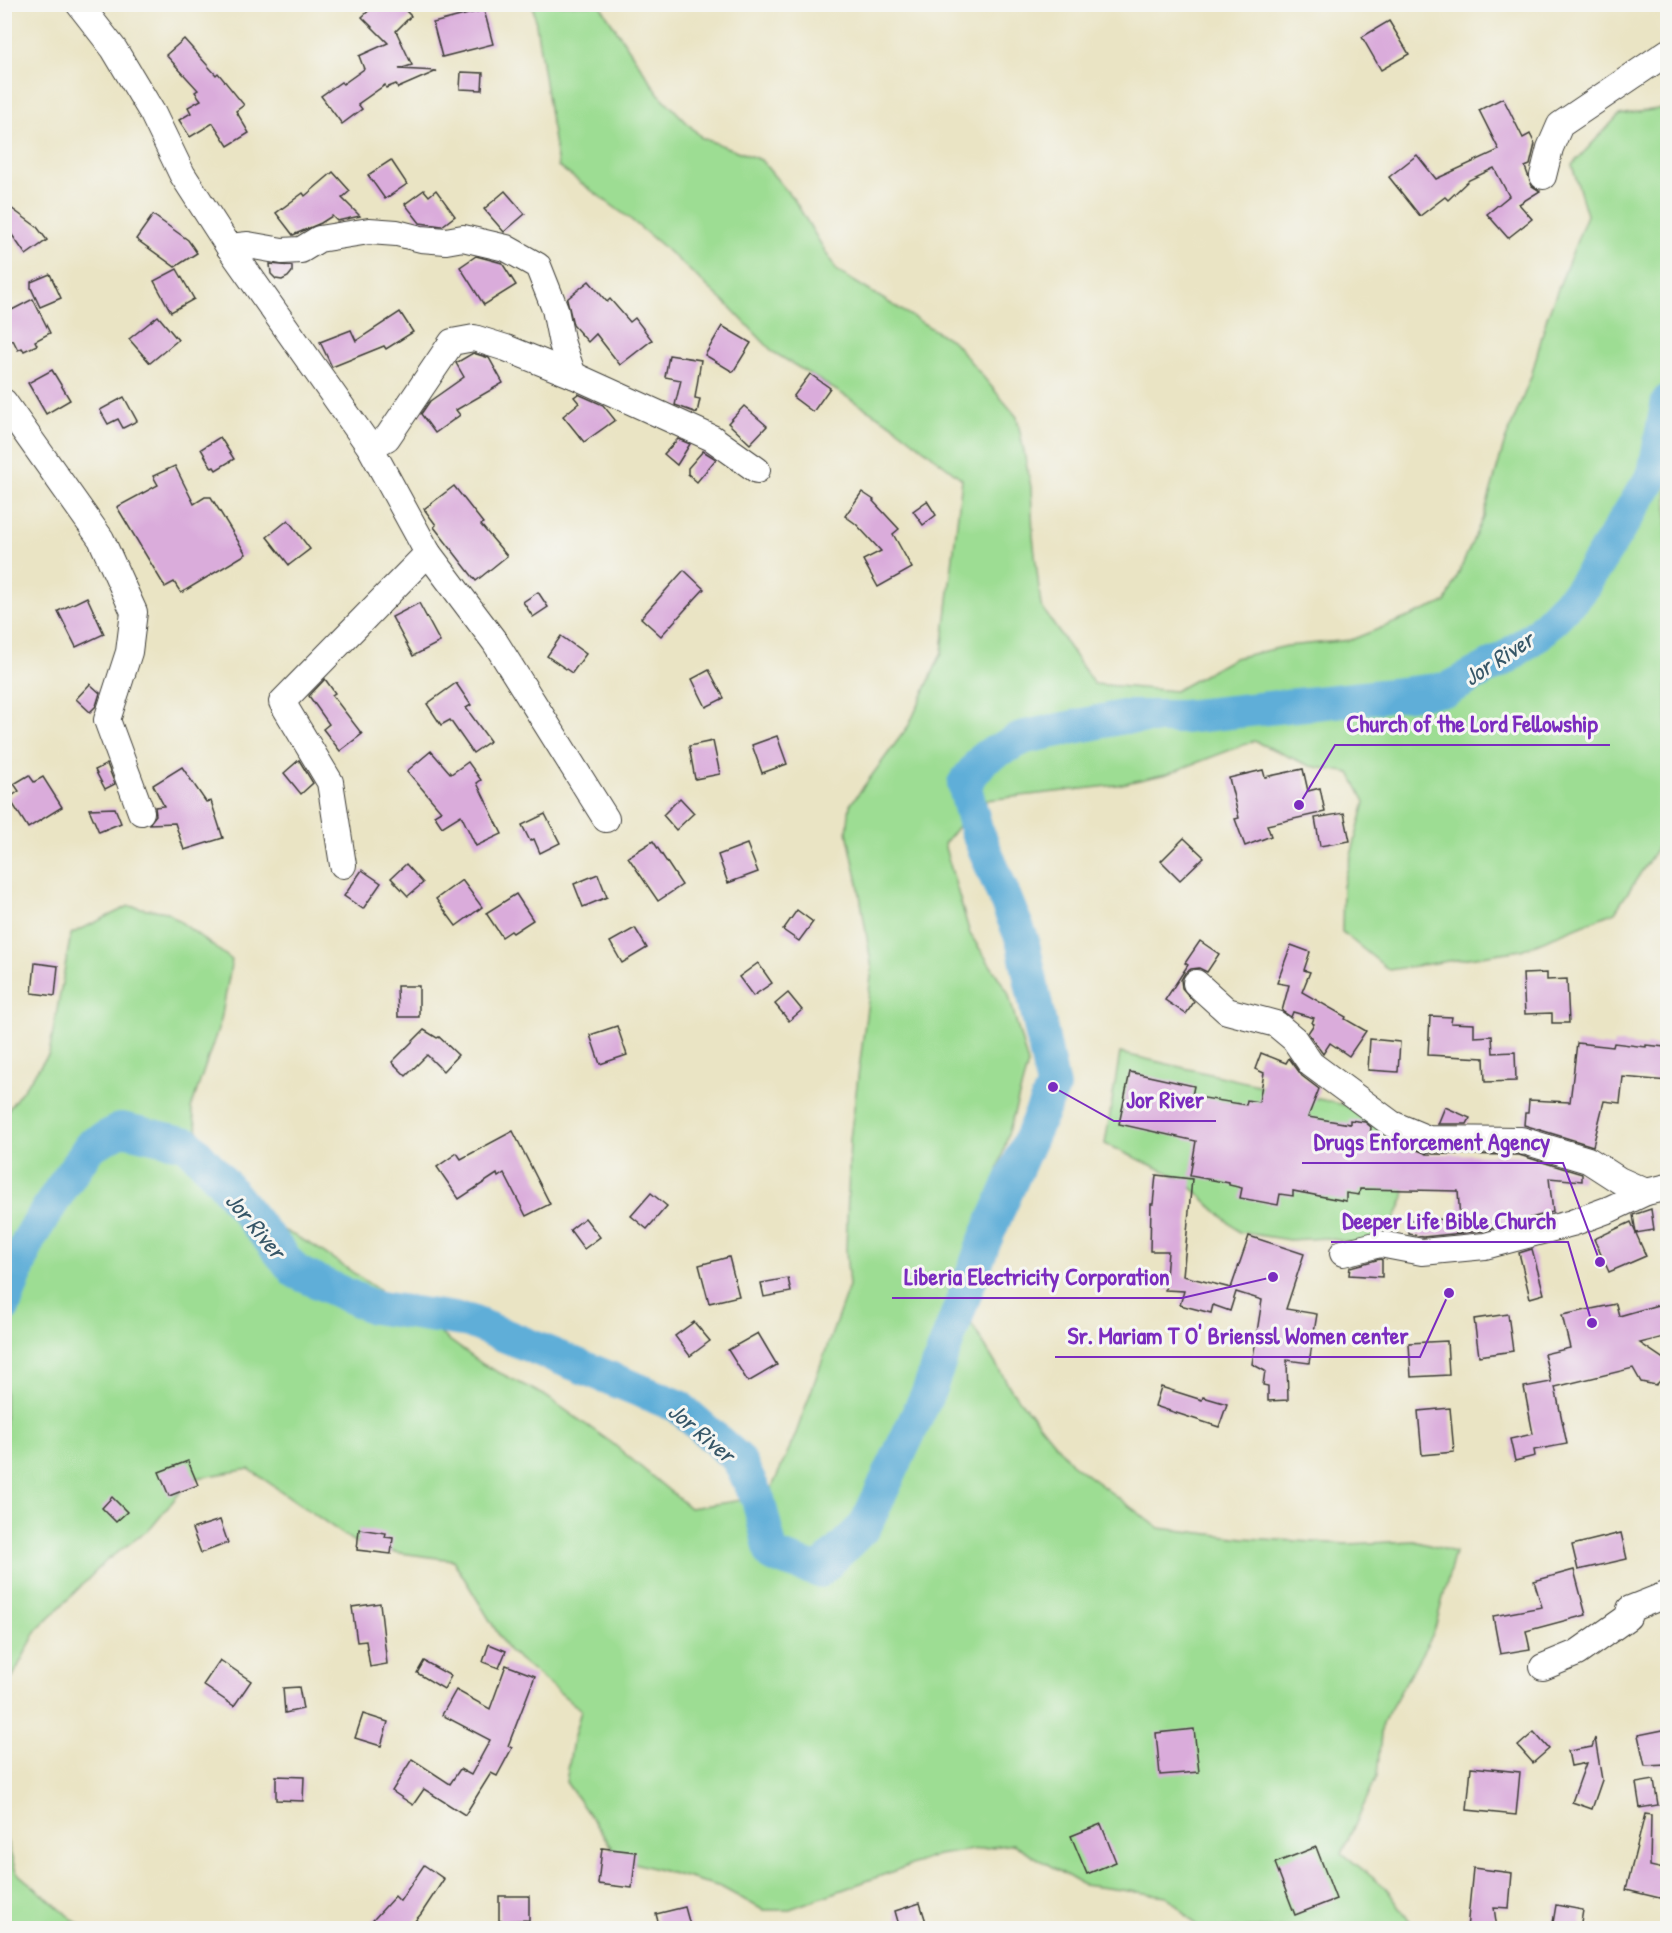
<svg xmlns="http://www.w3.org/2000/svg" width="1672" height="1933" font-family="'Patrick Hand',sans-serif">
  <rect width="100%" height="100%" fill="#f6f6f2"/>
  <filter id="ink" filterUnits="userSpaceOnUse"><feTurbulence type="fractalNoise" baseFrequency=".0167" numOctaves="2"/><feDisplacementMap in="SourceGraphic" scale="12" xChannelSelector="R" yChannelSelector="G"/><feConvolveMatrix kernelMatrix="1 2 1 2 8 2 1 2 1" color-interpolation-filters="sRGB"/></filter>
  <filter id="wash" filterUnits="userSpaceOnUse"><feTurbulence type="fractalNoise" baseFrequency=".008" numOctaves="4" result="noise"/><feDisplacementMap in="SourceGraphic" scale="24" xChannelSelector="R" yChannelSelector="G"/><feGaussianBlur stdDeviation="1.35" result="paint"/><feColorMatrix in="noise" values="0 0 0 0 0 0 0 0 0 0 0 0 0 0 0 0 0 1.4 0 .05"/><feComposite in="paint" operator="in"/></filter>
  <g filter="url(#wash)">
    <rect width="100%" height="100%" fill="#eae4c4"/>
    <g fill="#9ddd93" stroke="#5c7c58" stroke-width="1.5">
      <polygon points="533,5 600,5 658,93 702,138 761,160 795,201 837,271 954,342 1017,417 1031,487 1033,536 1041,606 1094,684 1175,691 1234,658 1287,646 1351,640 1446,602 1484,515 1504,444 1531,377 1547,317 1587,215 1572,165 1619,115 1664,108 1667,109 1667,833 1615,912 1521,950 1389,970 1342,932 1343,886 1365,802 1350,773 1310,766 1254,741 1167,774 1117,785 978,801 944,844 970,934 1008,992 1028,1064 960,1305 1012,1391 1071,1463 1159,1528 1244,1538 1347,1544 1414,1541 1455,1552 1434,1632 1382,1724 1377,1776 1342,1853 1387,1889 1414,1928 1199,1928 1167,1896 1083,1885 1013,1844 938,1855 787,1910 763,1910 721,1887 620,1859 566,1782 573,1740 581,1710 508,1650 453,1560 363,1548 249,1469 191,1479 151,1528 107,1560 37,1630 5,1692 5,1114 49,1054 71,934 129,906 167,912 232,960 221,1020 191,1108 211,1172 260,1218 314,1246 389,1297 484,1365 544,1395 612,1443 690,1508 768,1496 795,1436 849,1286 846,1251 850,1139 872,969 858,883 847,832 850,805 909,725 942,652 962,479 893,425 773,352 729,306 667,250 629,218 558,166"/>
      <polygon points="1120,1053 1353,1107 1392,1124 1409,1152 1404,1197 1389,1233 1364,1245 1327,1238 1289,1240 1239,1232 1182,1179 1105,1144"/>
      <polygon points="4,1832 16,1872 83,1928 5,1928"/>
    </g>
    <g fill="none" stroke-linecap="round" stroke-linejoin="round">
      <polyline stroke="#5eaed8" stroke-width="34" points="4,1306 29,1239 60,1190 90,1146 122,1129 188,1144 221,1180 296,1272 373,1307 469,1321 678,1406 738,1459 758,1499 772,1555 819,1571 865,1526 928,1393 985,1240 1053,1087 1022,939 976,829 964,784 985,757 1025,737 1123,717 1183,717 1448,689 1504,659 1538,634 1580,591 1654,474 1668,401"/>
    </g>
    <g id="blocks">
      <g fill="#daacdb">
        <polygon points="376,4 399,4 411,16 396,31 412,65 399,69 437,71 398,88 396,84 386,88 385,85 358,104 362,109 342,124 321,96 341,82 343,84 364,69 359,56 388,43 362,17"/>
        <polygon points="484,10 493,44 442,57 433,23"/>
        <polygon points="1389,21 1409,54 1381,70 1362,37"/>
        <polygon points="184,39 216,75 218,73 244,105 236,111 249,133 228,146 213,123 190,137 179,120 191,113 188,107 201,100 195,92 198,90 166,55"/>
        <polygon points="461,72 483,73 482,90 460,89"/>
        <polygon points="1503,98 1523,138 1530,134 1535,144 1530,165 1525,167 1532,186 1540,191 1519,204 1532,219 1508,238 1487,214 1509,196 1494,168 1469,180 1448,200 1445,197 1420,216 1389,177 1417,155 1436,179 1499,150 1479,110"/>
        <polygon points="391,160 407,184 385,199 368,175"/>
        <polygon points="333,172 350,191 342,198 360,216 337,221 332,216 321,223 293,235 276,213 303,193 305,196"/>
        <polygon points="424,190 429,196 436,190 455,216 442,226 420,223 405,204"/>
        <polygon points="505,191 525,214 504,232 484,209"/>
        <polygon points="11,208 37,227 47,240 26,255 10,232 4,228 4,217"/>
        <polygon points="153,215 188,240 197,253 175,267 136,239"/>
        <polygon points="476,256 502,263 516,285 484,305 460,267"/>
        <polygon points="270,264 292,266 292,272 288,277 282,280 276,279 271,274"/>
        <polygon points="177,269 194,299 171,312 154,281"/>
        <polygon points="50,274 61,298 40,307 31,288 31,282"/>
        <polygon points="589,281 607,302 610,299 630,322 635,318 652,340 620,365 596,334 588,342 573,325 567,299"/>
        <polygon points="33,299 50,333 35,341 37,345 24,351 22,348 18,350 13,340 4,345 4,314"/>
        <polygon points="400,312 413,332 386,349 384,346 332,367 320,342 351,330 356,341"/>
        <polygon points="158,316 178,340 150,363 129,339"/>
        <polygon points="722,326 751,343 733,372 705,355"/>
        <polygon points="473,353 489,358 503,383 456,410 460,415 435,433 421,414 430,401 464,377 456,363"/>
        <polygon points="669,355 701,360 695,398 700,399 697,413 675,405 681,380 665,377"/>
        <polygon points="52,370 70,400 46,414 28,383"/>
        <polygon points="810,374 830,388 813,412 793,397"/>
        <polygon points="578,394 603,405 615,420 584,442 563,416 579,403 574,397"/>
        <polygon points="124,397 137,421 123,428 118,419 108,424 100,410"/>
        <polygon points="744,406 767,426 750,444 728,423"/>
        <polygon points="220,437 234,459 216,470 214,467 212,468 201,449"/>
        <polygon points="678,439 690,444 677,465 664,454"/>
        <polygon points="703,451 716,459 697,482 688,474 688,468"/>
        <polygon points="175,466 194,504 205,497 211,497 246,554 181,593 174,582 165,587 117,507 158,485 153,476"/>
        <polygon points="454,486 483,523 481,525 507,556 476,581 434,527 436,525 424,509"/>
        <polygon points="862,492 874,500 873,501 899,529 893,534 912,568 878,587 863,560 881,551 856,524 845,516"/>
        <polygon points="927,501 936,515 923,525 913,511"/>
        <polygon points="288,520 310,549 289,565 267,537"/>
        <polygon points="684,570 704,589 661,636 641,618"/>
        <polygon points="538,592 548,607 533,617 523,602"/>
        <polygon points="87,597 104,634 76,647 58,611"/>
        <polygon points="419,603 440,642 413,656 392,617"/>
        <polygon points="561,636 586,654 572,673 547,656"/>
        <polygon points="709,670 724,698 706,707 692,679"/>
        <polygon points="325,679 335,693 332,695 362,734 340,751 323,729 329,724 309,696"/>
        <polygon points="456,683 471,705 466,708 490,741 473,753 450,720 441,725 427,704"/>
        <polygon points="90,684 100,693 96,706 90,712 76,699"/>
        <polygon points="777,736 787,764 762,773 752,745"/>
        <polygon points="713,741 720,774 695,779 689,746"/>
        <polygon points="431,751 451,774 468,762 481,780 477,783 502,834 476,846 461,815 442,827 434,815 441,811 407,771"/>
        <polygon points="299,760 313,783 301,794 284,773"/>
        <polygon points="107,764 115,784 105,789 95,770"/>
        <polygon points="182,767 206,802 211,801 223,838 184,850 175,823 149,824 156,815 155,807 164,806 153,785"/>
        <polygon points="1303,769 1308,791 1320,788 1325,812 1267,825 1271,836 1245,846 1235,819 1239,818 1229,778 1263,770 1265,777"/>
        <polygon points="29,775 34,782 43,777 62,807 28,828 9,798 19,791 14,784"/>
        <polygon points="680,798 694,813 676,830 663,815"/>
        <polygon points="115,808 121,823 99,832 89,809"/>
        <polygon points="1344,813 1350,841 1320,846 1315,818"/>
        <polygon points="545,814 560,843 540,853 534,839 530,841 522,825"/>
        <polygon points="1184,838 1204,857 1180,880 1161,861"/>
        <polygon points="653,841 682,885 658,901 628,857"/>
        <polygon points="747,844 758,872 728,883 718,855"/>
        <polygon points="406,864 423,883 408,896 391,878"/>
        <polygon points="362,870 381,883 363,909 344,896"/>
        <polygon points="598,874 607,897 583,907 574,884"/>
        <polygon points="462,880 482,907 456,926 436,899"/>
        <polygon points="516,894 533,920 513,933 511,931 502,937 486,913"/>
        <polygon points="797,910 813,922 799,941 783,930"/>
        <polygon points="635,928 647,948 622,963 610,942"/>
        <polygon points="1200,941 1219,954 1207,972 1199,968 1191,969 1185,973 1181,980 1182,988 1194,1002 1186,1014 1165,1000 1188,965 1185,963"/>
        <polygon points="1291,945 1310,952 1304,970 1310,972 1302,992 1346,1017 1345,1019 1366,1031 1349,1056 1330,1043 1323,1054 1308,1033 1314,1024 1312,1023 1314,1018 1293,1012 1291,1017 1282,1011 1289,985 1277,983"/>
        <polygon points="35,963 58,966 55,996 32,993"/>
        <polygon points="758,963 772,983 753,996 739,977"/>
        <polygon points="1547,973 1547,980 1567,979 1569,1023 1552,1023 1552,1013 1525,1014 1523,974"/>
        <polygon points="397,986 419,986 419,1017 398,1017"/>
        <polygon points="788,993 802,1010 789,1021 775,1004"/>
        <polygon points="1430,1016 1452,1017 1451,1023 1474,1024 1474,1037 1492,1036 1493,1053 1515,1052 1516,1081 1485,1082 1484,1058 1428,1055"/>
        <polygon points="617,1026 627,1055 600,1064 590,1035"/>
        <polygon points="424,1030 437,1038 439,1037 458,1055 443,1071 427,1055 406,1076 392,1062"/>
        <polygon points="1370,1039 1400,1042 1398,1072 1368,1070"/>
        <polygon points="1577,1043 1613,1047 1614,1043 1646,1047 1646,1045 1665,1047 1664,1065 1668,1065 1668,1081 1623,1077 1620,1103 1604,1101 1593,1146 1524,1125 1525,1113 1528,1113 1529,1100 1570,1102"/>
        <polygon points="1261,1053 1286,1063 1289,1058 1302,1076 1319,1089 1308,1117 1350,1124 1350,1120 1365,1122 1371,1127 1370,1137 1390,1139 1427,1154 1519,1155 1582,1174 1582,1181 1549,1178 1553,1212 1482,1231 1423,1237 1409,1234 1409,1220 1460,1219 1458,1191 1360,1189 1359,1195 1346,1193 1346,1201 1293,1191 1293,1196 1280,1194 1278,1205 1240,1198 1242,1188 1229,1185 1229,1183 1190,1176 1196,1141 1119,1124 1130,1072 1194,1086 1192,1096 1246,1105 1247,1100 1259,1102 1264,1073 1255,1069"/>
        <polygon points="1445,1107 1470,1118 1467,1124 1438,1124"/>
        <polygon points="513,1131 550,1204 526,1216 504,1173 498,1177 497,1174 459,1199 437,1167 457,1153 461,1159"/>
        <polygon points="1156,1175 1192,1179 1183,1276 1231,1288 1249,1236 1304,1254 1286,1309 1317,1314 1309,1363 1287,1360 1288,1400 1268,1401 1268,1386 1263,1385 1265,1371 1252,1364 1262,1300 1236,1292 1230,1311 1213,1305 1211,1313 1180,1305 1184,1291 1165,1290 1168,1251 1150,1251 1151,1204 1153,1204"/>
        <polygon points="651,1193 667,1206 647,1229 631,1216"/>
        <polygon points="1651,1209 1654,1230 1636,1233 1633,1215"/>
        <polygon points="585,1218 600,1237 584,1249 570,1230"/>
        <polygon points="1631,1222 1646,1256 1609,1272 1594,1239"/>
        <polygon points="1532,1249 1544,1294 1530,1298 1519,1253"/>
        <polygon points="729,1257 739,1296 709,1303 699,1265"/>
        <polygon points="1380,1259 1382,1260 1382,1277 1349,1275 1350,1267"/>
        <polygon points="788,1278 791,1292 764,1297 761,1283"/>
        <polygon points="1665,1303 1668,1312 1668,1336 1640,1343 1665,1360 1666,1375 1656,1385 1641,1382 1633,1368 1555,1387 1567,1444 1534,1450 1535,1456 1515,1461 1510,1439 1533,1434 1524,1387 1551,1382 1544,1354 1570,1348 1562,1315 1616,1304 1619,1316"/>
        <polygon points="1508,1314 1513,1351 1479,1356 1474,1319"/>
        <polygon points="694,1322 710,1341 690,1356 675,1336"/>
        <polygon points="758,1333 777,1365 748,1382 728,1350"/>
        <polygon points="1447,1341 1449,1375 1411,1377 1409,1343"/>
        <polygon points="1161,1387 1202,1400 1203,1397 1227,1404 1219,1427 1155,1406"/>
        <polygon points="1450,1408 1454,1452 1422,1455 1418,1411"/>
        <polygon points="188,1461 198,1485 169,1496 159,1472"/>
        <polygon points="112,1497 127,1512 116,1522 102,1508"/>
        <polygon points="220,1520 228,1543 201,1553 192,1529"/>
        <polygon points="359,1529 386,1533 385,1537 393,1538 391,1554 357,1550"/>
        <polygon points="1621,1533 1627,1559 1578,1570 1572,1545"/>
        <polygon points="1574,1570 1586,1615 1526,1631 1530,1649 1500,1654 1493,1616 1542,1607 1534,1581"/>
        <polygon points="380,1603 387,1664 370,1667 366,1641 357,1642 352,1607"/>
        <polygon points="489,1644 506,1651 499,1668 483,1662"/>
        <polygon points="220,1660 251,1681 234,1706 203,1685"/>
        <polygon points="424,1661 451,1676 444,1689 417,1673"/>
        <polygon points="506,1665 535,1676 508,1746 512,1748 497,1776 491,1773 465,1815 424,1789 413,1805 392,1791 412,1759 450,1784 460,1769 471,1775 490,1740 442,1715 456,1690 490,1709"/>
        <polygon points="299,1687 303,1709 285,1713 283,1688"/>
        <polygon points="363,1714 388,1722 381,1746 355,1738"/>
        <polygon points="1194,1729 1199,1772 1160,1775 1156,1733"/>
        <polygon points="1668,1729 1668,1765 1645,1766 1638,1735"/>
        <polygon points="1534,1732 1549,1749 1533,1763 1518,1746"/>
        <polygon points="1595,1738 1602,1780 1592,1809 1572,1802 1586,1763 1571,1766 1568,1751 1592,1747"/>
        <polygon points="1471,1767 1520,1772 1516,1815 1467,1810"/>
        <polygon points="276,1776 304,1777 303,1801 276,1800"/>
        <polygon points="1654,1780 1658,1805 1640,1808 1636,1783"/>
        <polygon points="1645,1814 1651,1815 1650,1866 1668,1870 1668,1900 1626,1890"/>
        <polygon points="1101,1824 1116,1862 1087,1874 1071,1836"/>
        <polygon points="1316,1847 1336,1899 1295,1915 1275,1863"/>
        <polygon points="602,1848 636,1852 632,1888 598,1884"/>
        <polygon points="424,1865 444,1879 421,1914 408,1929 365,1929 395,1896 400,1901"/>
        <polygon points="1473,1868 1512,1873 1509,1908 1494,1907 1497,1929 1467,1929"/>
        <polygon points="499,1896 529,1896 529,1920 499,1921"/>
        <polygon points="920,1903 926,1922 900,1929 895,1911"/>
        <polygon points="1556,1905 1583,1910 1580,1928 1553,1923"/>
        <polygon points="685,1907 691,1929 660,1929 656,1914"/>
      </g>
    </g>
  </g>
  <g filter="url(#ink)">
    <use href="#blocks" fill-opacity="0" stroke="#3b3a35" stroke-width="1.5"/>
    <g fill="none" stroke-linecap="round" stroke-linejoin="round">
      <defs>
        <g id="minor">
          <polyline points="79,4 114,49 153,114 182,174 229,247 370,447 428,553 495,642 606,819"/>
          <polyline points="1543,176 1550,148 1560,125 1668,52"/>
          <polyline points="229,247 248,245 282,251 301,250 319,239 369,231 397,233 421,239 446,241 463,238 506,248 538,266 555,309 562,344 573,375"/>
          <polyline points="4,402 101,539 134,612 129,652 107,720 141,812"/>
          <polyline points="370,447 387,438 452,342 474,338 506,348 573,375 712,438 757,470"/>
          <polyline points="343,865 330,782 282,702 428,553"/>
          <polyline points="1196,983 1227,1011 1276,1024 1294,1039 1311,1064 1392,1124 1428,1139 1521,1140 1588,1160 1619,1180 1646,1192 1668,1187"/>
          <polyline points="1343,1253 1380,1244 1422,1252 1485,1246 1572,1223 1610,1209 1646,1192"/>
          <polyline points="1543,1667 1577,1653 1628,1617 1630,1609 1668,1594"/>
        </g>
      </defs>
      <use href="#minor" stroke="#3b3a35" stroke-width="28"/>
      <use href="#minor" stroke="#fff" stroke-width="26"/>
    </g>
  </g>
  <g text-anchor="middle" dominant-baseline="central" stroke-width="6" stroke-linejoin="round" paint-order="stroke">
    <g font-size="24" font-style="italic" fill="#365667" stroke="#f6f6f2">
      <text transform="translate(1498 658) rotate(-33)">Jor River</text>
      <text transform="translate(256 1225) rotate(50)">Jor River</text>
      <text transform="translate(702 1432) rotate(40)">Jor River</text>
    </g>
  </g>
  <path fill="none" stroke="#7b2cbf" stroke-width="2" d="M1299 805L1335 745H1610M1053 1087L1114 1121H1216M1600 1262L1563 1163H1302M1592 1323L1568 1242H1331M1273 1277L1182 1298H892M1449 1293L1420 1357H1055"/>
  <g fill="#7b2cbf" stroke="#f6f6f2" stroke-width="2">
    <circle cx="1299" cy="805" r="6"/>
    <circle cx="1053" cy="1087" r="6"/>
    <circle cx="1600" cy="1262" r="6"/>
    <circle cx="1592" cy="1323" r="6"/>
    <circle cx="1273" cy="1277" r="6"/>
    <circle cx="1449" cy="1293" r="6"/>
  </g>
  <g font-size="24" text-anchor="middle" font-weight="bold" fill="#7b2cbf" stroke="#f6f6f2" stroke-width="6" stroke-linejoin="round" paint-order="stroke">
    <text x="1472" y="732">Church of the Lord Fellowship</text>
    <text x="1165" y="1108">Jor River</text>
    <text x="1432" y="1150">Drugs Enforcement Agency</text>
    <text x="1449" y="1229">Deeper Life Bible Church</text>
    <text x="1037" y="1285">Liberia Electricity Corporation</text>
    <text x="1238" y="1344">Sr. Mariam T O' Brienssl Women center</text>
  </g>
  <rect width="1672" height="1933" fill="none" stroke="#f6f6f2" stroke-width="24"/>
</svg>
